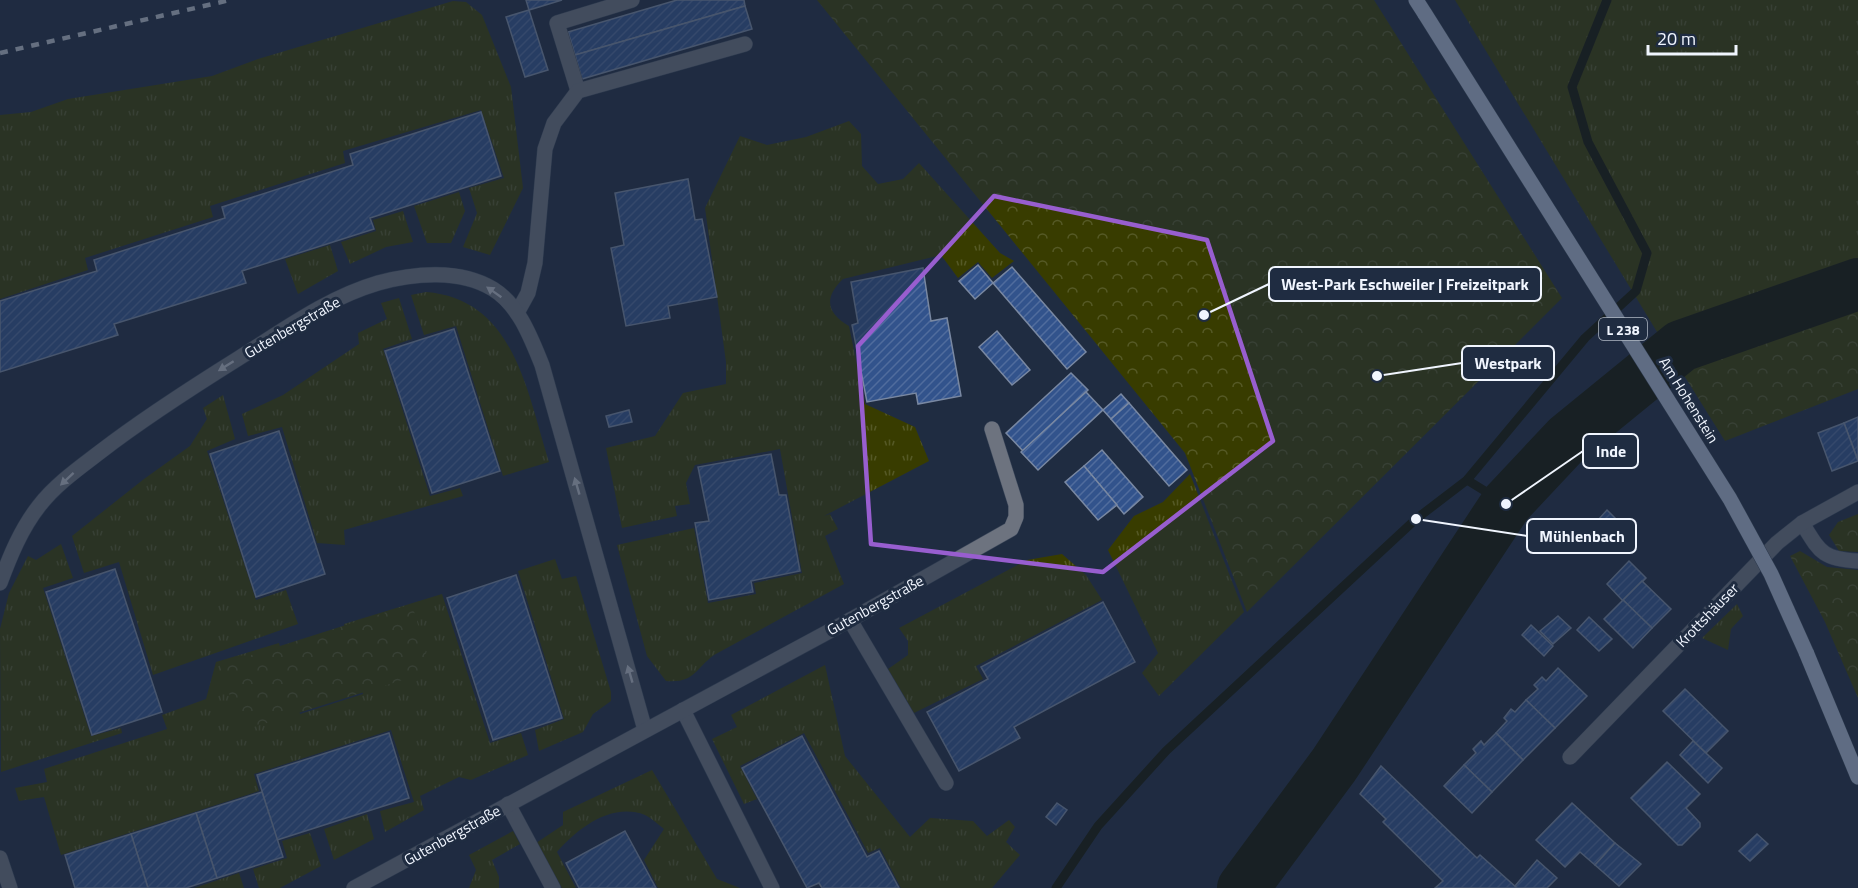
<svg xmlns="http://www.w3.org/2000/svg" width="1858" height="888" font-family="'Titillium Web',sans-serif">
  <defs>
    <pattern id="grass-tufts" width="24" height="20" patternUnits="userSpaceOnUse" patternTransform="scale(1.5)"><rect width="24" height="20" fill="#383c00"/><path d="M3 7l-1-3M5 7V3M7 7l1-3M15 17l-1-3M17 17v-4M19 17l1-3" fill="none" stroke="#555926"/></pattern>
    <pattern id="forest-crowns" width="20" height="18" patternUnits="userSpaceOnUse" patternTransform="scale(1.5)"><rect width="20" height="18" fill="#383c00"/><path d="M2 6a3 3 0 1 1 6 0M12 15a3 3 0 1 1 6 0" fill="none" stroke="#555926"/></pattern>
    <pattern id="building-hatch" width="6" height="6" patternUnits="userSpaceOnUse" patternTransform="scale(1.5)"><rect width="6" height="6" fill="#32538c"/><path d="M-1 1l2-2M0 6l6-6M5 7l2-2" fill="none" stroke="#506c9d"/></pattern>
  </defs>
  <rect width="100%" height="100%" fill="#1f2c41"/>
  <g fill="url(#grass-tufts)">
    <polygon points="1455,0 1858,0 1858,262 1665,345"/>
    <polygon points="453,1 466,2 482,15 511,87 523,188 490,255 463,247 477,213 469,188 504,178 481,110 343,151 345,163 210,206 213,217 85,258 88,270 0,299 0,115 31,112 68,99 212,76 258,59"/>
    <path d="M849 121 861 134 862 166 878 184 903 179 919 163 1000 253 1014 261 992 278 978 262 958 278 941 255 843 279C824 297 826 313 849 326L865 404 915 427 929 461 824 516 830 514 838 529 825 536 844 584 714 655C694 670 695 683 666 681L647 656 617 545 694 528 708 603 756 594 754 583 802 573 780 449 695 465 686 483 690 504 675 506 677 516 622 528 606 448 655 436 683 393 726 384V362L705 208 740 136 767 145 806 137Z"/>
    <polygon points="459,192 465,211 451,243 427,243 414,206"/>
    <polygon points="403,211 413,242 386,247 350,264 341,242 376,231 373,220"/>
    <polygon points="330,245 338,271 298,294 285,259"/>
    <path d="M426 292C515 299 527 393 549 462L503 476 456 326 424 335 411 295Z"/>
    <polygon points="399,298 412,339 383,349 430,496 460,488 463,496 344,530 345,545 317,543 282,427 248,436 242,414 283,395 359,344 358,333 387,319 381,303"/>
    <polygon points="223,395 235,439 207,451 256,600 286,590 298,624 153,675 119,562 84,573 72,536 144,479 190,446 207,419 203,408"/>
    <polygon points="1190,474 1244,612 1159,696 1142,673 1158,653 1108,550 1134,516 1163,502"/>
    <polygon points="61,544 73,578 43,588 91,736 121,728 122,733 1,772 0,629 9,593 28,556 36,560"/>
    <polygon points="1062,554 1086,575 1102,600 976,666 983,679 914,713 888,669 908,655 908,641 899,628 1027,560"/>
    <polygon points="555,559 562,579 576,576 611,692 611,701 593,714 583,732 539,751 535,730 564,719 518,571"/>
    <polygon points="442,594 490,743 521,733 528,755 471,780 459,777 420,796 424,810 385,832 380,811 414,802 391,730 254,774 259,791 61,855 44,797 19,801 15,788 47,782 44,769 167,729 162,715 206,699 216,662 279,643 300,714 363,694 344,624"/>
    <polygon points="1737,604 1743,616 1731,629 1728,650 1702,638"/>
    <polygon points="825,665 845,756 910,837 930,818 973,821 987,836 1009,820 1015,827 1006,842 1020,855 992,888 901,888 880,848 868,853 804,733 740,766 757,799 744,804 712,739 737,727 731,715"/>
    <path d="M652 770 717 879 740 888H658L644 860 664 829C658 824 651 818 645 815 611 802 577 829 557 852L576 888H562L536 843 563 825V812Z"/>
    <polygon points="367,814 374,839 334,860 324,829"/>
    <polygon points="513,831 520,844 492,860 499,877 499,888 469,888 476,870 469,855"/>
    <polygon points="310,833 321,866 280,888 259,888 253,869 287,858 282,841"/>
    <polygon points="239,873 244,888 194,888"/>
  </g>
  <g fill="url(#forest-crowns)">
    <polygon points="817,0 1374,0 1562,298 1247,612 1185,453"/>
    <polygon points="1858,262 1858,389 1725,441 1665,345"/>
    <polygon points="1858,514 1858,552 1839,551 1829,535 1838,522"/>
    <polygon points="1800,551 1827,567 1858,570 1858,698 1825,622 1790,556"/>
    <polygon points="412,604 431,671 241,731 220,665"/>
  </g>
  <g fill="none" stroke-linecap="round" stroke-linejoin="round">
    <g stroke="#111300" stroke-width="9">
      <polyline points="1467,480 1506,504"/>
      <polyline points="1056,888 1098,826 1166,751 1416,519 1467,480 1585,338 1636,291 1647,253 1588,142 1572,87 1607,0"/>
    </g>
    <polyline stroke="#111300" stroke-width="52" points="1243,888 1334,765 1506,504 1567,439 1681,346 1858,284"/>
  </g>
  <g fill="url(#building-hatch)" stroke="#7988a2" stroke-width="1.5">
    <polygon points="526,0 562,0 529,10"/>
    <polygon points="677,0 744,0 745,6 575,55 568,32"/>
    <polygon points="745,6 752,29 582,79 575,55"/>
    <polygon points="529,10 548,70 525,77 506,17"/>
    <polygon points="481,112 501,176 370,218 374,229 242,271 246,283 114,324 118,335 0,372 0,301 97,271 94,260 225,218 222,207 353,165 350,154"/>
    <polygon points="688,179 695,220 702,219 717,297 668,306 670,318 626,326 611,248 624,245 615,193"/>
    <polygon points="978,265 993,283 975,299 959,281"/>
    <polygon points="1012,267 1086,352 1067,369 993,283"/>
    <polygon points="923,268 931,321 947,318 961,396 918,404 916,393 867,402 852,325 858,323 851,282"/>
    <polygon points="454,329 500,471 432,493 385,351"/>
    <polygon points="997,331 1030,370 1012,385 979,347"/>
    <polygon points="1071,373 1088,390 1023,451 1006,433"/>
    <polygon points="1086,392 1103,410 1038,470 1021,452"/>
    <polygon points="1121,394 1129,403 1111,419 1103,410"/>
    <polygon points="1129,403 1187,470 1169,486 1111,419"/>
    <polygon points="629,410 632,422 609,427 606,416"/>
    <polygon points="1858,417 1858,460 1844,423"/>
    <polygon points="1844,423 1858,461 1832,471 1818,433"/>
    <polygon points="279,431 325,574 256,597 210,454"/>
    <polygon points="1102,450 1143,497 1124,514 1084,466"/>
    <polygon points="771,454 779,495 786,495 800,571 751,581 753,592 709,600 695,523 709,521 698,467"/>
    <polygon points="1084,466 1117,505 1098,520 1065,482"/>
    <polygon points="1607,510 1627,530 1616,540 1598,520"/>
    <polygon points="1629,561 1646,578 1623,601 1607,584"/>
    <polygon points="115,569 162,712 92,735 46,592"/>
    <polygon points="516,575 562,718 493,740 447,598"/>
    <polygon points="1642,581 1671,609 1652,628 1623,600"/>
    <polygon points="1623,600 1652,628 1633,648 1604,619"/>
    <polygon points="1103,602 1135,662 1014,727 1020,738 959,771 927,712 988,679 981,667"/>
    <polygon points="1558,616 1571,628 1553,644 1540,631"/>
    <polygon points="1589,617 1612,639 1599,651 1577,630"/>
    <polygon points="1531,625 1553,646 1544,656 1522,635"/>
    <polygon points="1558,668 1587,696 1555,728 1526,700 1538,689 1534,685 1542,677 1546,681"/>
    <polygon points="1685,689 1728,731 1706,753 1663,711"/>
    <polygon points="1526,700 1555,728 1523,760 1496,733 1507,721 1504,718 1511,709 1515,712"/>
    <polygon points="389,733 409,798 277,840 257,775"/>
    <polygon points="1496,733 1523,760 1492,792 1464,765 1476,753 1473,749 1481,741 1484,745"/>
    <polygon points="802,736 867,857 879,851 899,888 822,888 819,883 807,888 742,768"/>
    <polygon points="1693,741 1722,768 1708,783 1680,755"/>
    <polygon points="1667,762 1700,794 1686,808 1700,823 1700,827 1682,845 1678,845 1631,798"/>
    <polygon points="1464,765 1492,792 1472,813 1444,786"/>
    <polygon points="1381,766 1477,858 1480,855 1517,888 1435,888 1443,881 1383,822 1386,819 1360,794"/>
    <polygon points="262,792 283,857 217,878 196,813"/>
    <polygon points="1057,803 1067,810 1056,825 1046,817"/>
    <polygon points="1572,803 1615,843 1595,865 1580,852 1565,867 1536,840"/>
    <polygon points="196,813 217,878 186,888 148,888 131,834"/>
    <polygon points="625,831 656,888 579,888 566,863"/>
    <polygon points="131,834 148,888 75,888 65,855"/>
    <polygon points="1757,834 1768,844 1750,861 1739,851"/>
    <polygon points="1615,843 1641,864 1619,886 1595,865"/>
    <polygon points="1537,860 1557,878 1547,888 1517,888 1515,886"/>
  </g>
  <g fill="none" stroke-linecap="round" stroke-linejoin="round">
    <defs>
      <g id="minor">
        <polyline points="578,91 557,23 632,0"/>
        <polyline points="517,313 528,293 535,263 545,149 554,123 578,91 745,44"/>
        <path d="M1802 523C1820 552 1822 559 1858 561"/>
        <path d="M0 583C10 556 21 529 39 506 55 485 79 468 100 452 144 418 191 388 239 358 284 330 327 298 378 283 414 273 460 269 493 289 519 305 531 338 542 365L645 730"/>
        <polyline points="850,620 946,783"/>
        <polyline points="683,710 772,888"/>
        <polyline points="1570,757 1777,543 1802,523 1858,492"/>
        <polyline points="508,804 553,888"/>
        <polyline points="0,858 10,888"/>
        <polyline points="354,888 850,620 1011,529 1016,517 1016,505 992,429"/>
      </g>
      <g id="major">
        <polyline points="1416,0 1425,14"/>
        <polyline points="1806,652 1858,777"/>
      </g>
    </defs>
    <use href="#minor" stroke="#3c485b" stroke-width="16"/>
    <use href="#major" stroke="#3c485b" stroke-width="16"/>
    <use href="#minor" stroke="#6d737f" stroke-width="15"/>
    <use href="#major" stroke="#adbbd2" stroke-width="15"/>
    <polyline stroke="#bac1cd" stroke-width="4.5" stroke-dasharray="8 8" stroke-linecap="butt" points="0,53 230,0"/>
    <defs>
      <polyline id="major-bridge" points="1425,14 1730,499 1771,574 1806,652"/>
    </defs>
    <use href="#major-bridge" stroke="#3c485b" stroke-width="16" stroke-linecap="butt"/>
    <use href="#major-bridge" stroke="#adbbd2" stroke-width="15"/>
  </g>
  <defs><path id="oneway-solid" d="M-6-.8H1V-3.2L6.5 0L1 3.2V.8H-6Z" transform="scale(1.5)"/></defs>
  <g fill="#bcc1cb">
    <use href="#oneway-solid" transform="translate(494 292) rotate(-145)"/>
    <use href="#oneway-solid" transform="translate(226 366) rotate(148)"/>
    <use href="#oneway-solid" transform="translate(67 479) rotate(137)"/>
    <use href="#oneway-solid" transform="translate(577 486) rotate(-106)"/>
    <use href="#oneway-solid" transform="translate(630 674) rotate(-106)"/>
  </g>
  <path d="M0 0H1858V888H0ZM994 196 1207 240 1273 441 1103 572 871 544 858 346Z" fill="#1f2c41" fill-opacity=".55" fill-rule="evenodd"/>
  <path fill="none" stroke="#985ecf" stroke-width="4.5" stroke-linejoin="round" d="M994 196 1207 240 1273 441 1103 572 871 544 858 346Z"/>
  <g text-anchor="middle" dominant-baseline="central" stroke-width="6" stroke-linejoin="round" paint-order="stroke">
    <rect fill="#1f2c41" stroke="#b1b9c5" stroke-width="1.5" x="1599" y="318" width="48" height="22" rx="4.5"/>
    <g font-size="14" font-weight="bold" fill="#f0f5fe">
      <text x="1623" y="329">L 238</text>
    </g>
    <g font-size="15" fill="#f0f5fe" stroke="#1f2c41">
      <text transform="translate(292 327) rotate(-30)">Gutenbergstraße</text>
      <text transform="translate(1689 400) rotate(58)">Am Hohenstein</text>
      <text transform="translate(875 605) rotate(-29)">Gutenbergstraße</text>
      <text transform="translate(1707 615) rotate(-46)">Krottshäuser</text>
      <text transform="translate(452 835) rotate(-29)">Gutenbergstraße</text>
    </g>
  </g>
  <path fill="none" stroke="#f0f5fe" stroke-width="2" d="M1204 315L1269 284M1377 376L1462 363M1506 504L1583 451M1416 519L1527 536"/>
  <g fill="#f0f5fe" stroke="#1f2c41" stroke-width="2">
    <circle cx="1204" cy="315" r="6"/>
    <circle cx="1377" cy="376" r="6"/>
    <circle cx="1506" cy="504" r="6"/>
    <circle cx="1416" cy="519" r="6"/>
  </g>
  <g fill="#1f2c41" stroke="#f0f5fe" stroke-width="2">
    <rect x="1269" y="267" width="272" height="34" rx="6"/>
    <rect x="1462" y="346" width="92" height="34" rx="6"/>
    <rect x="1583" y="434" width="55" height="34" rx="6"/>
    <rect x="1527" y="519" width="109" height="34" rx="6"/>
  </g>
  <g font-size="16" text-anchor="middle" font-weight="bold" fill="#f0f5fe">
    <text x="1405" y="290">West-Park Eschweiler | Freizeitpark</text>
    <text x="1508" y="369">Westpark</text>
    <text x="1611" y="457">Inde</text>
    <text x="1582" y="542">Mühlenbach</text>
  </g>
  <path d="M1648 45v9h88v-9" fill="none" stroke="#f0f5fe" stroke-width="3"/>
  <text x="1657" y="45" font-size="18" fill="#f0f5fe" stroke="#1f2c41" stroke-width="4.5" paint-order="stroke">20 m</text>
</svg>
